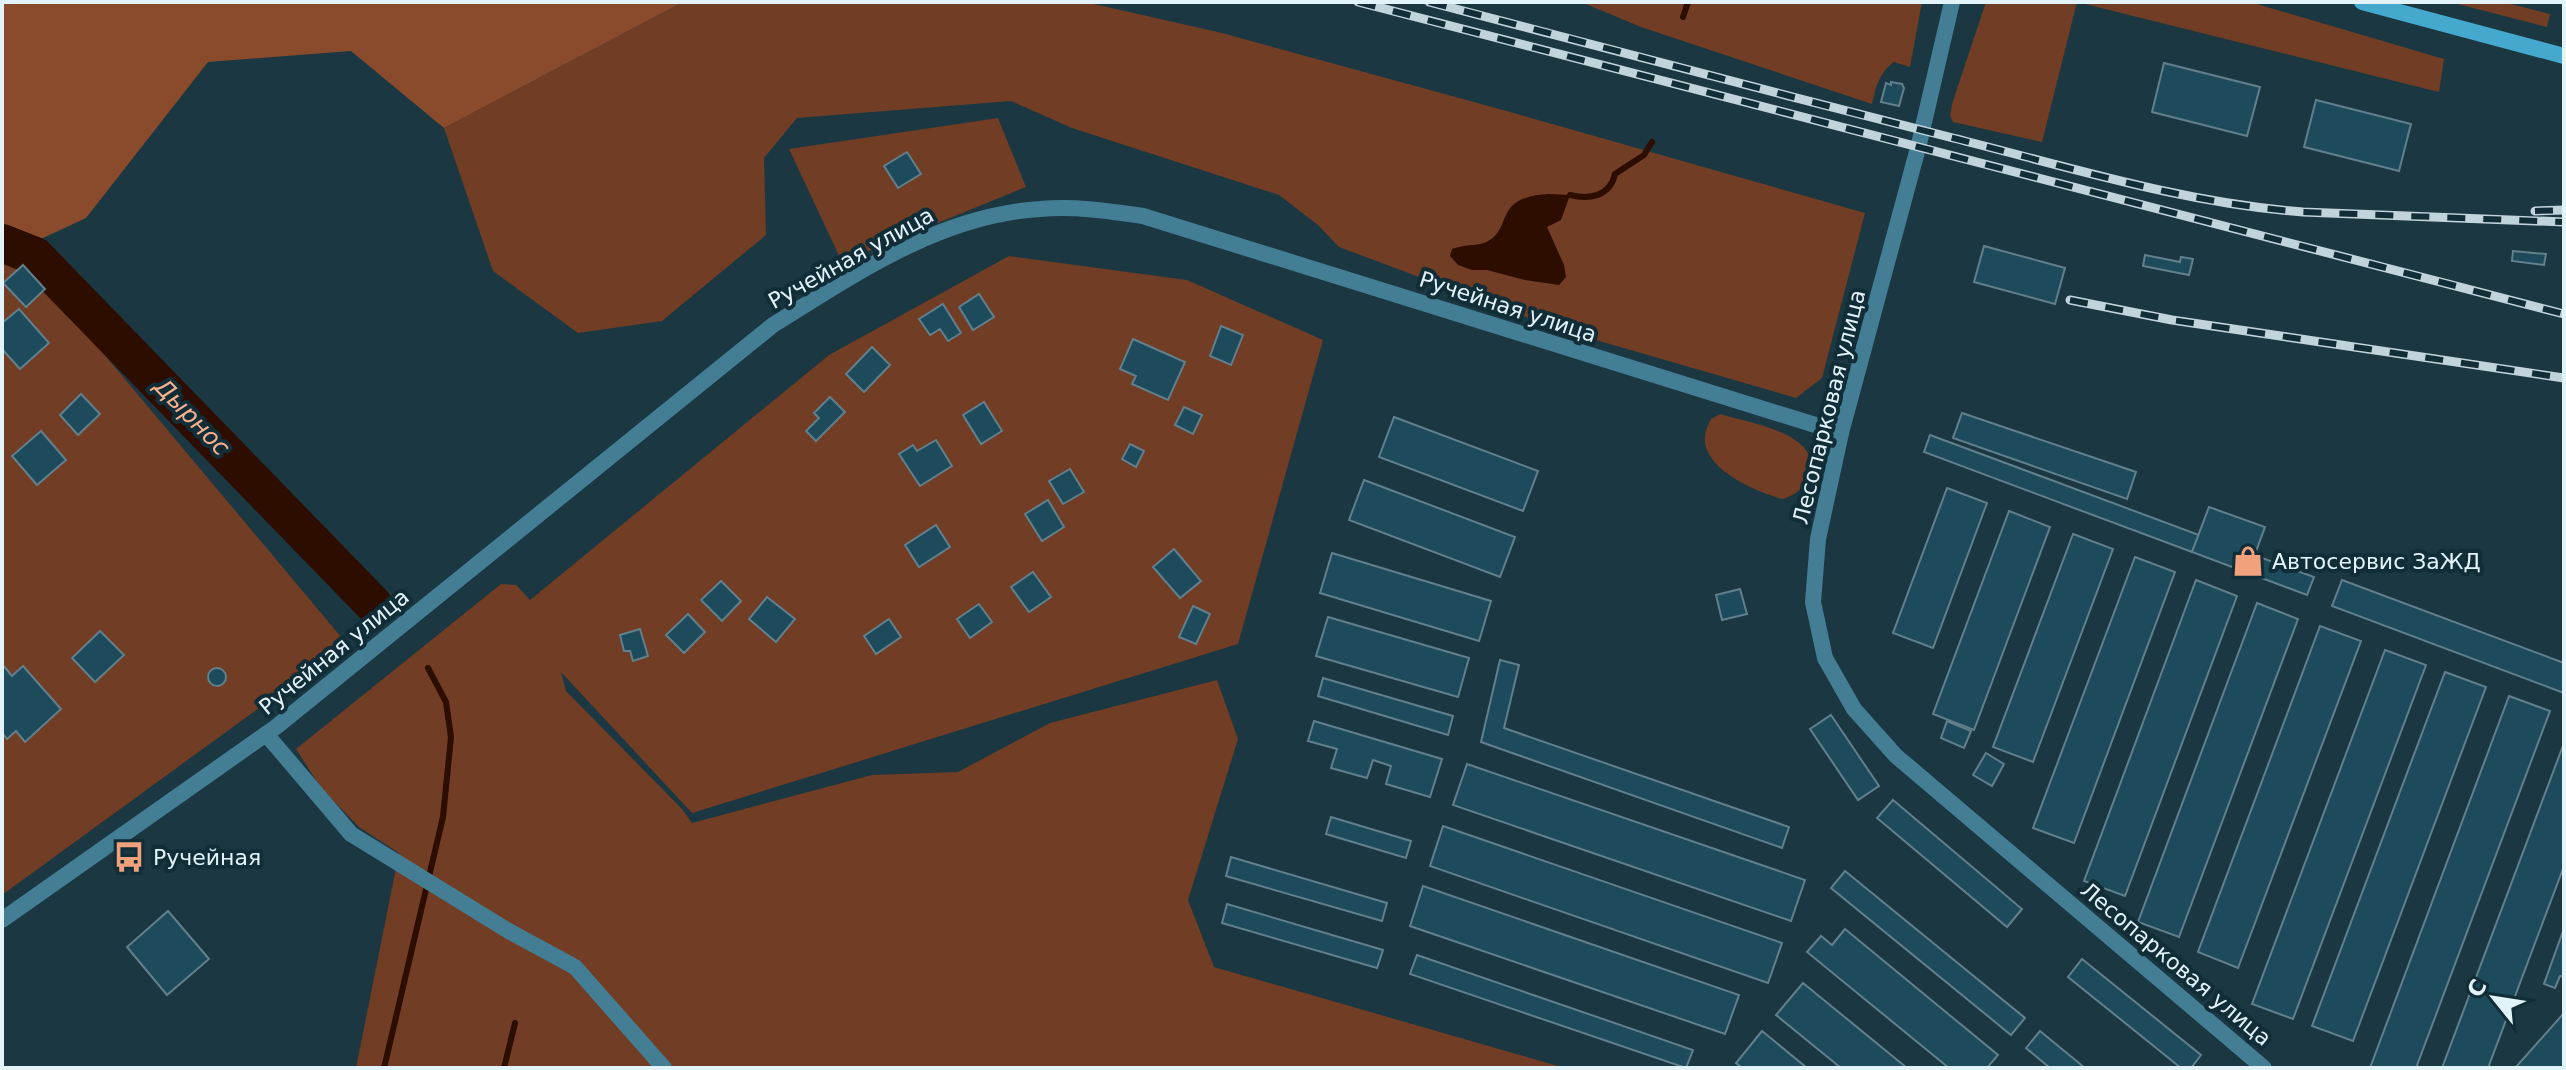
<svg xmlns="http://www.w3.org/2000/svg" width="2566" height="1070" font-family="'DejaVu Sans',sans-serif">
  <rect width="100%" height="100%" fill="#1b3742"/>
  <g fill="#713d24">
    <polygon points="683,2 1085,2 1222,33 1503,110 1865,213 1822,378 1796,398 1558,329 1339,247 1318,225 1279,195 1072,128 1011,101 797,118 764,158 766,235 662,321 578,333 493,271 444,128"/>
    <path d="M1581 2H1922L1910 67 1894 62C1879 73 1876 87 1872 104L1641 27Z"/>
    <polygon points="1986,2 2250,2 2444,59 2439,92 2077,2 2042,142 1953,122 1950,115 1953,101"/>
    <polygon points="2450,2 2503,2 2550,14 2547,27"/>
    <polygon points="998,118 1026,187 842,262 789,149"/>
    <polygon points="1009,256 1187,280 1323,340 1238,644 692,813 561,672 566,691 682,809 692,823 872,775 958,772 1050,723 1217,680 1238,739 1188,900 1214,967 1565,1068 356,1068 399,853 359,827 321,788 296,749 501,584 516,585 530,600 829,355"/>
    <polygon points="2,259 25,260 347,644 2,895"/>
    <path d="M1720 414C1748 423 1821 432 1810 474 1806 487 1795 495 1783 499 1759 493 1709 472 1705 443 1704 434 1707 427 1711 419Z"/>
  </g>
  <polygon fill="#8a4b2c" points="2,2 683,2 444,128 351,51 208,62 86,218 15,251 2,249"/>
  <path fill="#2c0d00" d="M1548 194 1570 195 1561 220 1547 227 1564 265 1566 277 1559 285 1525 280 1487 270H1472L1458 265 1450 256 1452 249C1465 244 1475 246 1484 243 1504 235 1501 218 1511 207 1519 197 1536 195 1548 194Z"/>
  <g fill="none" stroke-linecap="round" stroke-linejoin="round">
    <g stroke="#2c0d00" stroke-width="6">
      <polyline points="1683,17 1688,2"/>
      <path d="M1570 195C1590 200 1610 196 1615 174L1644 155 1652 142"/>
      <polyline points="384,1068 443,817 451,737 446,702 428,668"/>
      <polyline points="504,1068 515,1023"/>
    </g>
    <polyline stroke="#2c0d00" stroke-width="38" points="2,243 35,256 373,604"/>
  </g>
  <g fill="#1d4b5c" stroke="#627f8c" stroke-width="2">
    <polygon points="2164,63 2260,87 2247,136 2152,112"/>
    <polygon points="1891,82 1902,84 1904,88 1899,106 1881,102 1886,83 1891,85"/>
    <polygon points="2316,100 2411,124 2399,171 2304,147"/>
    <polygon points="907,152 921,174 898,188 884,166"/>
    <polygon points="1984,246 2065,268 2055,304 1974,282"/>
    <polygon points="2513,251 2546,254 2544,265 2512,261"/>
    <polygon points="2145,255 2180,262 2181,257 2193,259 2189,275 2143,266"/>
    <polygon points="23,265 45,289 26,307 3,283"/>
    <polygon points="979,294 994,317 973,330 959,307"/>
    <polygon points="943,304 961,333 948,341 940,329 930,335 919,319"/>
    <polygon points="19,309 49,343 20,369 2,349 2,323"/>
    <polygon points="1221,326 1243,335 1231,365 1210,356"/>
    <polygon points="1133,339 1185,362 1168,400 1132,384 1136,376 1120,369"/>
    <polygon points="872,347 890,365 864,392 846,374"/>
    <polygon points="81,394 100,414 78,435 60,415"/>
    <polygon points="830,397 845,412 816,441 806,431 819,418 814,413"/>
    <polygon points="984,402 1002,431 981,444 963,415"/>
    <polygon points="1184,407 1202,415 1193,434 1175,425"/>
    <polygon points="1962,413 2136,472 2127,499 1953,438"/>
    <polygon points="1394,417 1538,471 1523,511 1379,457"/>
    <polygon points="41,431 66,460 37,485 12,456"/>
    <polygon points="1930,435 2199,535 2192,552 1924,452"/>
    <polygon points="936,440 952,466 920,486 899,454 913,445 917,451"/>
    <polygon points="1130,444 1144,451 1136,467 1122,459"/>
    <polygon points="1070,469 1084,492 1063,504 1049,481"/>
    <polygon points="1364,480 1515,537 1500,577 1349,520"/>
    <polygon points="1947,488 1987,503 1933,648 1893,633"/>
    <polygon points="1048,500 1064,527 1042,541 1025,514"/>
    <polygon points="2209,507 2265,527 2248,573 2192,552"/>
    <polygon points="2009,511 2050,527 1974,730 1933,714"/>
    <polygon points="936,525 950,547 919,567 905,545"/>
    <polygon points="2073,534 2113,549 2033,762 1993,747"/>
    <polygon points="1174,549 1201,581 1180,598 1153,567"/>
    <polygon points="1332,553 1491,601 1479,641 1320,593"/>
    <polygon points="2254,555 2314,577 2307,595 2248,573"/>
    <polygon points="2135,557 2175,572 2074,843 2033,828"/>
    <polygon points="1033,572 1051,597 1029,612 1011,587"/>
    <polygon points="2196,580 2237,596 2125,896 2084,881"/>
    <polygon points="2342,580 2564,663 2564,693 2332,606"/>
    <polygon points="721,581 741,601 722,621 701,600"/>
    <polygon points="1740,589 1747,614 1722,620 1716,595"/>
    <polygon points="767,597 795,619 776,642 749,619"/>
    <polygon points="2257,603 2298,619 2179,937 2138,922"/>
    <polygon points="979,604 992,622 970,638 957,619"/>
    <polygon points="1193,606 1210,614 1196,644 1179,637"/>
    <polygon points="688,614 705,632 684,653 666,635"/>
    <polygon points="1328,617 1469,658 1458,697 1316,656"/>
    <polygon points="889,619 901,637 876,654 864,636"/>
    <polygon points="2320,626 2361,641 2238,968 2198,952"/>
    <polygon points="640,629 648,656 633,661 630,651 624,651 620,635"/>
    <polygon points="100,631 124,655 95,682 72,658"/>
    <polygon points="2385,650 2426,665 2293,1019 2252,1004"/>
    <polygon points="1500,660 1519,665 1504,728 1789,827 1782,848 1481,742"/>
    <polygon points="2,664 12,676 23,666 61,709 25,742 16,731 7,739 2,733"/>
    <circle cx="217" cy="677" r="9"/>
    <polygon points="2445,672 2486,687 2353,1041 2312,1026"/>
    <polygon points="1323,678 1453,716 1448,735 1318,696"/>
    <polygon points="2509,696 2550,711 2416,1068 2370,1068"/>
    <polygon points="1831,715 1879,786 1858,800 1810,729"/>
    <polygon points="1314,721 1442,759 1430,797 1386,784 1391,766 1373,760 1367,778 1331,768 1337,749 1308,741"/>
    <polygon points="1947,721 1971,731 1964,748 1941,738"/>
    <polygon points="2564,743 2564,866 2488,1068 2442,1068"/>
    <polygon points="1986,753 2004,764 1992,786 1973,775"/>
    <polygon points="1467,764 1805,880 1791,921 1453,805"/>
    <polygon points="1893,800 2022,909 2007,927 1877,818"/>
    <polygon points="1331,817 1411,841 1406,858 1326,834"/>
    <polygon points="1443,826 1782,943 1768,983 1430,866"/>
    <polygon points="1231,857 1387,903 1382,921 1226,876"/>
    <polygon points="1845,871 2025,1018 2011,1035 1831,888"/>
    <polygon points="1423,886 1739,995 1725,1034 1410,926"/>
    <polygon points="1227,904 1383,950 1377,968 1222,923"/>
    <polygon points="168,911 209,959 167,995 127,947"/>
    <polygon points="1845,929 1998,1055 1987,1068 1949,1068 1807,952 1821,936 1832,945"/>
    <polygon points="2563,931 2564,977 2560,976 2555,988 2544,984"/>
    <polygon points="1417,955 1693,1050 1686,1068 1410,974"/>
    <polygon points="2082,959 2201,1055 2191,1068 2181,1068 2068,977"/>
    <polygon points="1803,983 1907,1068 1841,1068 1776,1015"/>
    <polygon points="2564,1013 2564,1068 2515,1068"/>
    <polygon points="1762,1031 1807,1068 1742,1068 1736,1063"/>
    <polygon points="2040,1031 2085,1068 2050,1068 2026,1048"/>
  </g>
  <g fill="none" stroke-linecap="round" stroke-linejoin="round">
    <polyline stroke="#447e95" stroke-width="16" points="266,734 351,834 507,930 575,967 664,1068"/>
    <g stroke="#447e95" stroke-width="16">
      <polyline points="1952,2 1918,148 1841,433 1818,539 1813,602 1825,658 1854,709 1896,756 2264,1068"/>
      <path d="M2 920 276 727 773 325C855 274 940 215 1040 209 1074 206 1109 211 1143 216L1841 433"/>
    </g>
    <polyline stroke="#45a8cd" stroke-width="16" points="2362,2 2564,56"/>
    <defs>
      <g id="rail">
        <polyline points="1358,2 2564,314"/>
        <path d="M1429 2C1604 47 1778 94 1953 138 2069 167 2183 203 2303 212L2564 222"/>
        <polyline points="2535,211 2564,210"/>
        <polyline points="2070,300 2172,320 2564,378"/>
      </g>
    </defs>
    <use href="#rail" stroke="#c1d3db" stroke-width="9"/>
    <use href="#rail" stroke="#112d37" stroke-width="6" stroke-dasharray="18" stroke-linecap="butt"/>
  </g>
  <defs>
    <symbol id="shop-bare" viewBox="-9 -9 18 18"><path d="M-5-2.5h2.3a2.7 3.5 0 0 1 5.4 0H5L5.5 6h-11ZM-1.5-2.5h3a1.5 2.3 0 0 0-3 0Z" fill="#f1a17c" stroke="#112d37" stroke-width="2.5" paint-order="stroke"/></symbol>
    <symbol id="bus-bare" viewBox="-9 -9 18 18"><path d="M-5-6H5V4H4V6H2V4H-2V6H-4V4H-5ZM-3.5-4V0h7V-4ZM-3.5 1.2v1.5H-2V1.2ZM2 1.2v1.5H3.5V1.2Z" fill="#f1a17c" stroke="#112d37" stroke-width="2.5" paint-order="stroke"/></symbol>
  </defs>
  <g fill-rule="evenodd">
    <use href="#shop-bare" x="2226" y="539" width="44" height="44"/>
    <use href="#bus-bare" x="107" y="835" width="44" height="44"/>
  </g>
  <g text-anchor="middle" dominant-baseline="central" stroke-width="8" stroke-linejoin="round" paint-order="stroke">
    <g font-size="22" fill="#e3f3fa" stroke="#112d37">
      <text transform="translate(851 258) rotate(-29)">Ручейная улица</text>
      <text transform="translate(1508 307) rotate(18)">Ручейная улица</text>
      <text transform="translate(1829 407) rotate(-76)">Лесопарковая улица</text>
      <text transform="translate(334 652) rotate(-39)">Ручейная улица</text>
      <text transform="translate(2176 964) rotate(40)">Лесопарковая улица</text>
    </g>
    <g font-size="22" fill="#e3f3fa" stroke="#112d37" text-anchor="start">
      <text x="2272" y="561">Автосервис ЗаЖД</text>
      <text x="153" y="857">Ручейная</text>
    </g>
    <g font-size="24" font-style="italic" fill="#fbb08d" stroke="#112d37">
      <text transform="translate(192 417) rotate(46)">Дырнос</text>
    </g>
  </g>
  <rect width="2566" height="1070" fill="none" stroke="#e3f3fa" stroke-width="8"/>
  <g transform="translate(2494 998) rotate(300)" stroke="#112d37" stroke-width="6" paint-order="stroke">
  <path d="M0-6L14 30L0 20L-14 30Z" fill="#e3f3fa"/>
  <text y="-12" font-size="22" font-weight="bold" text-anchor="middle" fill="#e3f3fa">С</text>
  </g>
</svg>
